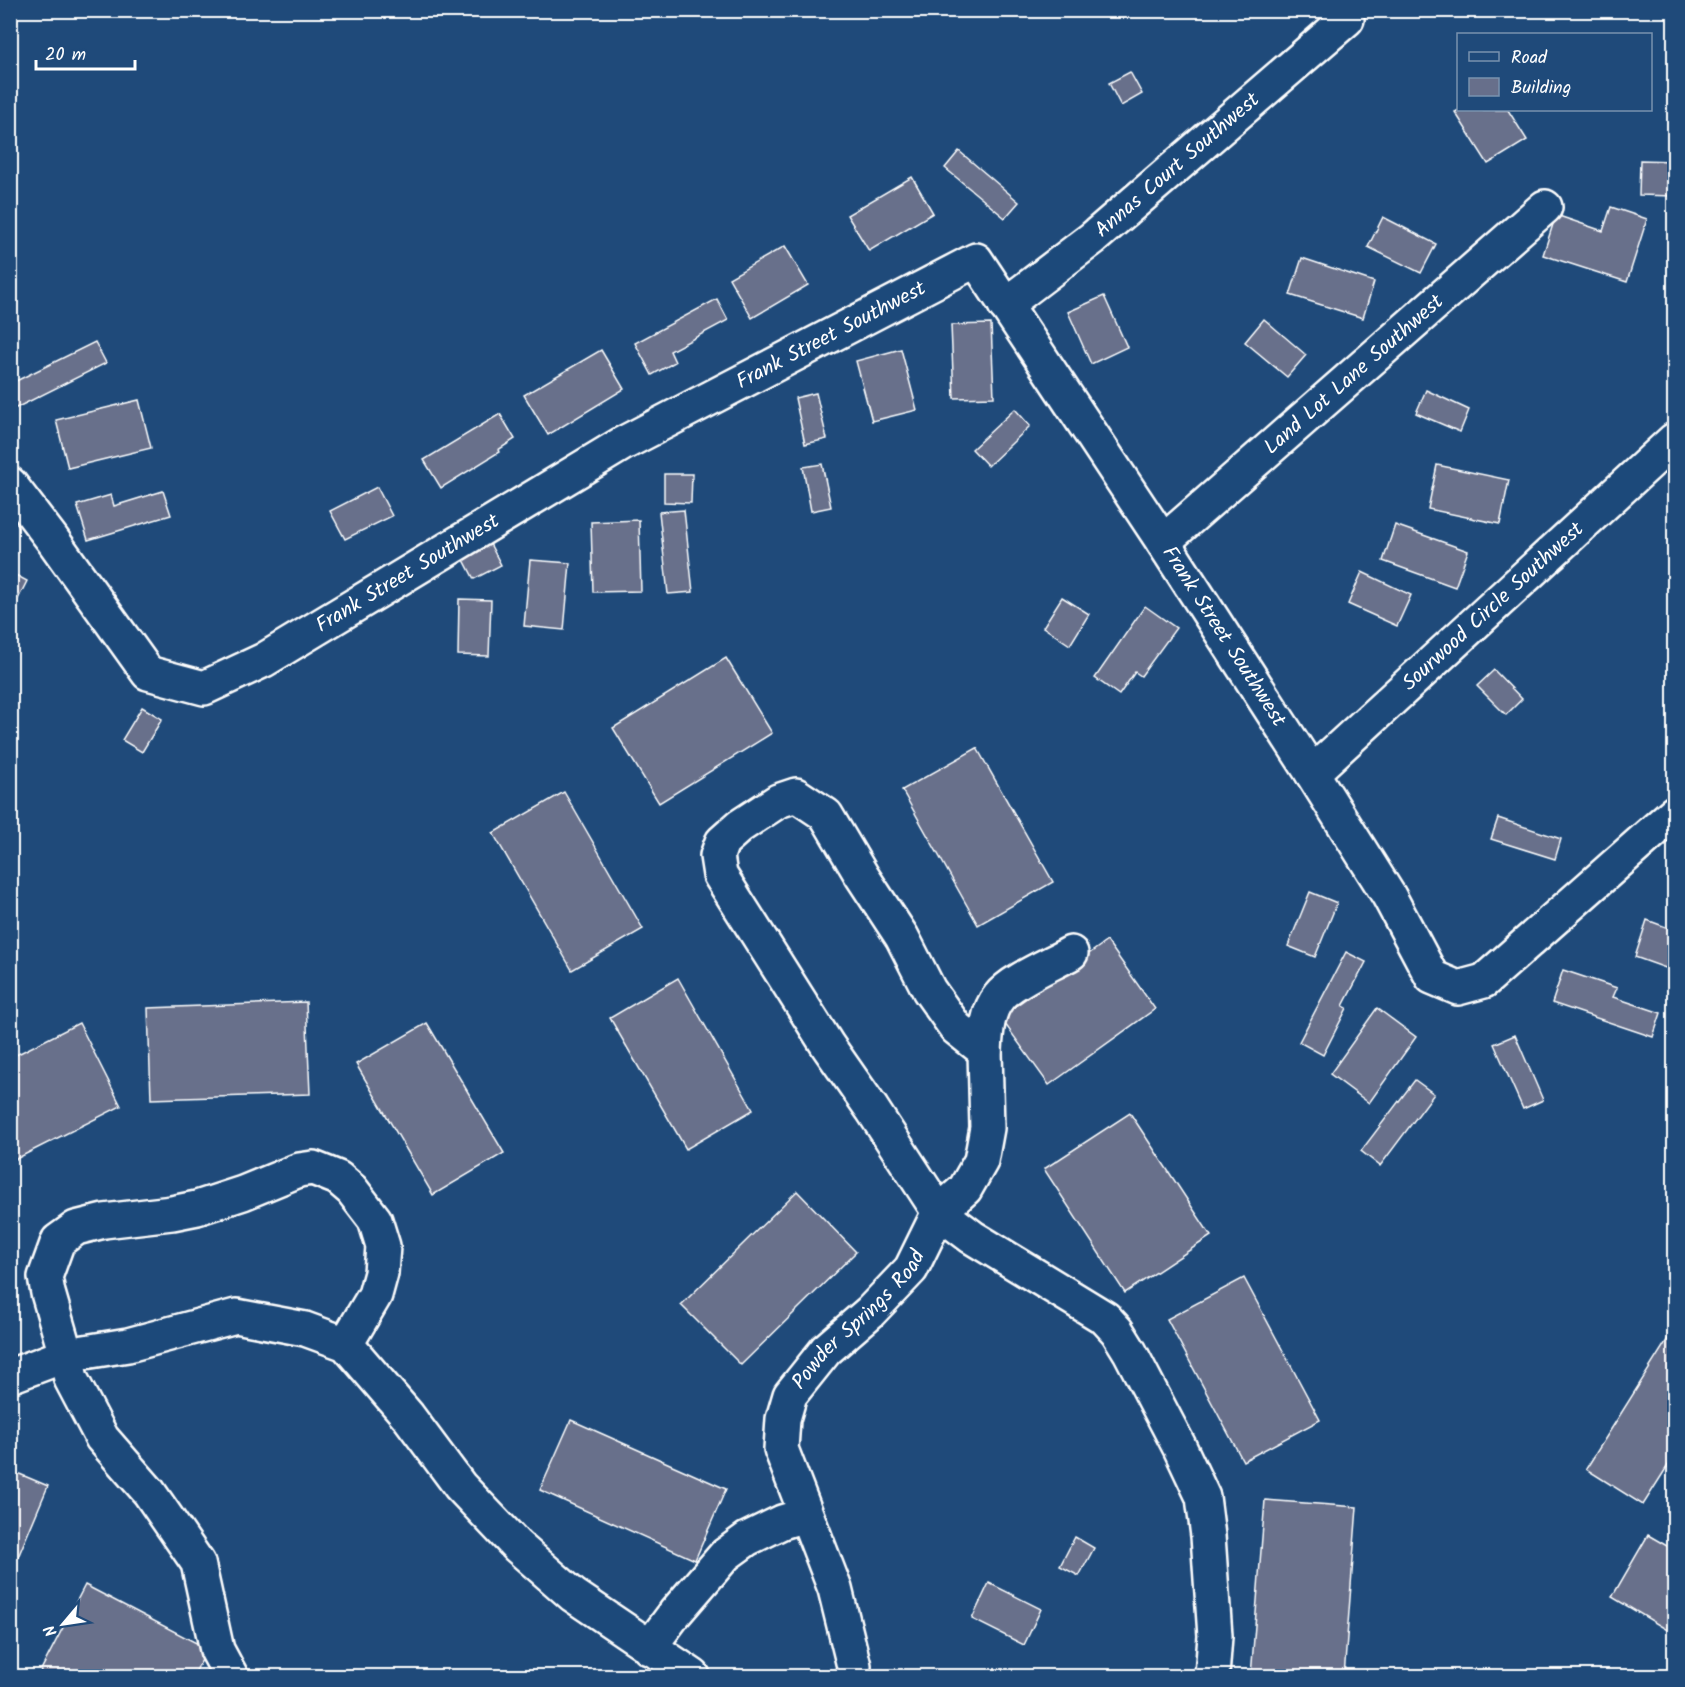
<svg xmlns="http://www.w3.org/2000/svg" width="1685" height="1687" font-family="Kalam,sans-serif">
  <rect width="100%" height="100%" fill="#1f4a7a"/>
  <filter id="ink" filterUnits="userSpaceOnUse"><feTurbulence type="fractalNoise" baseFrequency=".0167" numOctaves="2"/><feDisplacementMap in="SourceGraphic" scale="12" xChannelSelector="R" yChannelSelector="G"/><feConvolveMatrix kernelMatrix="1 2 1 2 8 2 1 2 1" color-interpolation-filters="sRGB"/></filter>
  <g filter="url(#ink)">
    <g fill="#676f8b" stroke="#fff" stroke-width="1.5">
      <polygon points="1130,72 1142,94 1121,106 1109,83"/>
      <polygon points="1674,105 1674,136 1670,106"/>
      <polygon points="1459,110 1508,110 1527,140 1488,164 1455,112"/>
      <polygon points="959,151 1019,202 1005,218 945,168"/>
      <polygon points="1640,160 1674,161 1674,196 1639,195"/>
      <polygon points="912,177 933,213 869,251 847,215"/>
      <polygon points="1611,207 1647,219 1627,282 1543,255 1556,215 1603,231"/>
      <polygon points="1383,217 1436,244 1421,273 1368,247"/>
      <polygon points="785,246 808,285 752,318 729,278"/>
      <polygon points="1302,258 1374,282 1363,318 1290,295"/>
      <polygon points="1104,296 1127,347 1091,364 1068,312"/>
      <polygon points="717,299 728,320 670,351 675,362 652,375 635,343"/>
      <polygon points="1264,319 1306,355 1287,377 1245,342"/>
      <polygon points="991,324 994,397 954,398 951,325"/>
      <polygon points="95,342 106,363 14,409 10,401 10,384"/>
      <polygon points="901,349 917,410 872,421 856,361"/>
      <polygon points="601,350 624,389 548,435 524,395"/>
      <polygon points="1426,390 1469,410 1460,432 1416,413"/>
      <polygon points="816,393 827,439 805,444 795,398"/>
      <polygon points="139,400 151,448 68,468 56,420"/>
      <polygon points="1015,409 1030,426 988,466 972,449"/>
      <polygon points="500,414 515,439 498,450 499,452 441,488 424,460"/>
      <polygon points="822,464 831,507 811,511 803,467"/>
      <polygon points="1437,465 1509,480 1500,524 1428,509"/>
      <polygon points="664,474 692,474 691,503 664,502"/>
      <polygon points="377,487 392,516 345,539 330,511"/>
      <polygon points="163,491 171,515 88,540 77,505 111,495 114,506"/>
      <polygon points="684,510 693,592 668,594 659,512"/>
      <polygon points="639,520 641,591 593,592 591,522"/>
      <polygon points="1395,525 1468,551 1455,587 1383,561"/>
      <polygon points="488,540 501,565 474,579 461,554"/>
      <polygon points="530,560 570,563 564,630 524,626"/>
      <polygon points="10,572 27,581 10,615"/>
      <polygon points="1362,572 1411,595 1397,626 1348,604"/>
      <polygon points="1062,597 1089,614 1070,645 1043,627"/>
      <polygon points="459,599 491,600 489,656 458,655"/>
      <polygon points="1145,606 1176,628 1141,676 1135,672 1119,695 1095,678"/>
      <polygon points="726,658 772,733 659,803 613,728"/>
      <polygon points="1494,670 1522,699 1506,715 1477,686"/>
      <polygon points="142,707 162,719 142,752 122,740"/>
      <polygon points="977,748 1053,882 978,925 902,790"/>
      <polygon points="564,792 643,929 572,970 493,833"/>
      <polygon points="1498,818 1561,839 1555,859 1491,839"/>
      <polygon points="1310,892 1337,903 1315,957 1288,946"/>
      <polygon points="1647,920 1674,930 1674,971 1635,957"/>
      <polygon points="1107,941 1155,1009 1049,1085 1000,1017"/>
      <polygon points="1346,952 1366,962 1343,1006 1347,1008 1323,1055 1299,1042"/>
      <polygon points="1563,970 1617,988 1613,997 1661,1013 1653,1037 1552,1003"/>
      <polygon points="678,978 753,1110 686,1149 610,1018"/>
      <polygon points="306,1002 310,1094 151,1099 148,1008"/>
      <polygon points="1377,1008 1416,1037 1369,1103 1330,1074"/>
      <polygon points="79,1023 121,1106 10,1162 10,1058"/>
      <polygon points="427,1023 504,1153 433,1195 356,1064"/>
      <polygon points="1515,1035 1543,1100 1523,1109 1494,1044"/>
      <polygon points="1415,1080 1434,1094 1380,1166 1361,1151"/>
      <polygon points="1130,1113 1211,1236 1125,1293 1044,1169"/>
      <polygon points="797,1191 856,1252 741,1365 681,1305"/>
      <polygon points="1244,1278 1320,1420 1243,1461 1167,1319"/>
      <polygon points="1674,1329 1674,1456 1643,1505 1586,1469"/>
      <polygon points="571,1420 726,1489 695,1560 540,1490"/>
      <polygon points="10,1470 48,1486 10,1576"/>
      <polygon points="1265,1500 1357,1507 1344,1676 1251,1676"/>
      <polygon points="1648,1535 1674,1550 1674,1634 1612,1597"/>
      <polygon points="1075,1537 1094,1548 1079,1576 1060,1566"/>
      <polygon points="989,1583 1041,1609 1024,1645 972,1619"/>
      <polygon points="85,1585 208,1649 193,1676 49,1676 40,1672"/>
    </g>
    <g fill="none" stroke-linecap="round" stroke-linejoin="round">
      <defs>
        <g id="minor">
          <path id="s1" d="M1005 305 1093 238 1347 19"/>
          <path id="s2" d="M10 484 52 539 148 673 204 688 264 660 622 444 976 260 1163 542 1312 773 1389 896 1432 977 1458 988 1484 981 1674 813"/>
          <path id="s3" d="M1163 542 1545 207"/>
          <path id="s4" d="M1312 773 1674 440"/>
          <path d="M985 1051C986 1034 987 1011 999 997 1012 980 1052 964 1071 953"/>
          <polyline points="10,1376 66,1355 128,1345 236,1316 305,1329 346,1344 408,1416 460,1486 517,1546 573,1595 693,1676"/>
          <polyline points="649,1648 675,1613 725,1555 747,1539 782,1522 805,1515"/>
          <path id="s5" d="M854 1666 835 1589 781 1449 783 1419 790 1395 826 1350 870 1312 911 1269 939 1212 965 1189 981 1161 987 1128 985 1051 956 1028 929 990 902 937 862 876 826 815 796 795 778 801 740 826 722 842 717 856 720 875 828 1046 872 1109 939 1212 972 1237 1105 1318 1117 1331 1130 1352 1179 1446 1203 1497 1208 1536 1215 1636 1212 1676"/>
          <polyline points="231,1676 217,1650 198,1563 149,1492 102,1438 71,1379 66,1355 48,1293 45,1277 58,1241 76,1228 104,1221 172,1213 197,1208 243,1193 299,1170 313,1168 338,1178 352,1190 375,1220 383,1246 381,1273 375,1295 346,1344"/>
        </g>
      </defs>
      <use href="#minor" stroke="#fff" stroke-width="38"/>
      <use href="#minor" stroke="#1f4a7a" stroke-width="33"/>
    </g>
  </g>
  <g text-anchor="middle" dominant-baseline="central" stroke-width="5" stroke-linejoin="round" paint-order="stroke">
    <g font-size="21" fill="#fff" stroke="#1f4a7a">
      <text stroke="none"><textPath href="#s1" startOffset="222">Annas Court Southwest</textPath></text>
      <text stroke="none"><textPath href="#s2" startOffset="1012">Frank Street Southwest</textPath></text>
      <text stroke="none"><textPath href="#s3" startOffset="254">Land Lot Lane Southwest</textPath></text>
      <text stroke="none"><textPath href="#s2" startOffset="526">Frank Street Southwest</textPath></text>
      <text stroke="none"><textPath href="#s4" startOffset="246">Sourwood Circle Southwest</textPath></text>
      <text stroke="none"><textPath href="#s2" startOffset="1626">Frank Street Southwest</textPath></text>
      <text stroke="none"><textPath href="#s5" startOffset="387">Powder Springs Road</textPath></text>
    </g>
  </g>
  <rect width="1685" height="1687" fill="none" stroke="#1f4a7a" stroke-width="36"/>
  <rect x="18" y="18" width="1649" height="1651" fill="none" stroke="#fff" stroke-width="2" filter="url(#ink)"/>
  <rect x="1457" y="33" width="195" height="78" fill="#1f4a7a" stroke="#7992af" stroke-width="1.5"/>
  <rect x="1469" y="52" width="30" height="9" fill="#1f4a7a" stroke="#7992af" stroke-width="1.5"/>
  <text x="1511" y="63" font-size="18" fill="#ffffff">Road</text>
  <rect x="1469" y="78" width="30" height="18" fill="#676f8b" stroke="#7992af" stroke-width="1.5"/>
  <text x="1511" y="93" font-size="18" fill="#ffffff">Building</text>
  <g transform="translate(63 1624) rotate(241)" stroke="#1f4a7a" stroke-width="4.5" paint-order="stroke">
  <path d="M0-4.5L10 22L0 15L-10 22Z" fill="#ffffff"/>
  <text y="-9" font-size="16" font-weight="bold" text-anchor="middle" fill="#ffffff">N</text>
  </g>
  <path d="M36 60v9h99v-9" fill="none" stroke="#ffffff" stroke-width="3"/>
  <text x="45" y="60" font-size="18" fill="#ffffff" stroke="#1f4a7a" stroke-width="4.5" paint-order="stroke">20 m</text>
</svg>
